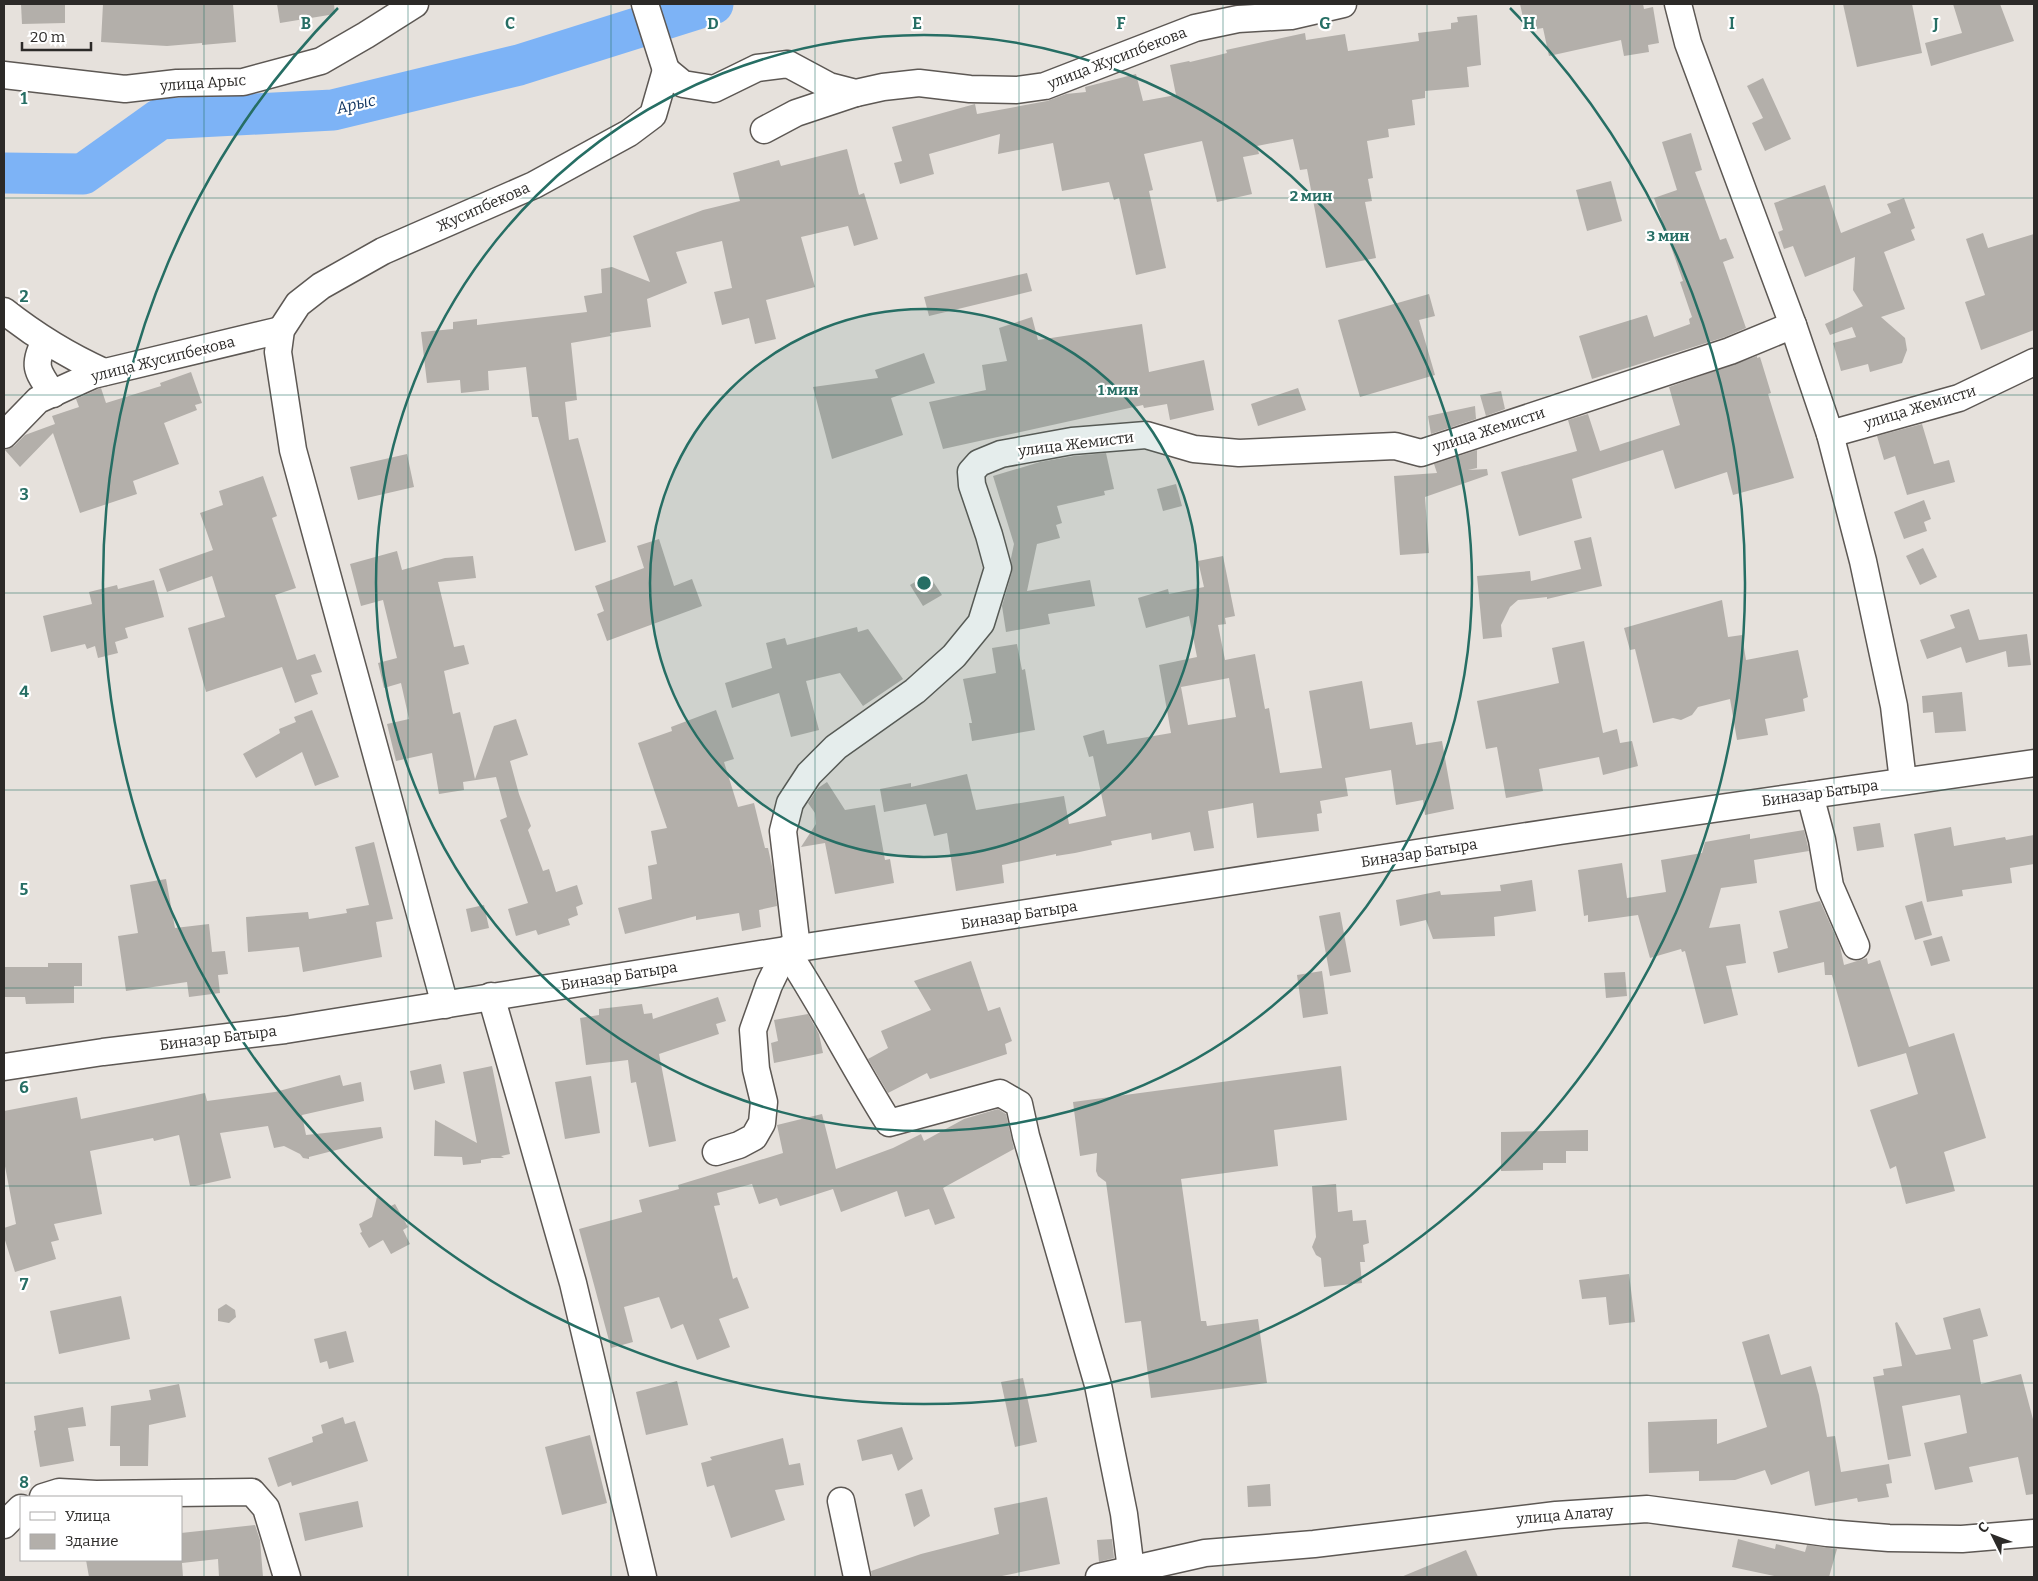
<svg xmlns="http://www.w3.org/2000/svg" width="2038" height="1581" font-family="Bitter,serif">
  <rect width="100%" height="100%" fill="#e6e1dc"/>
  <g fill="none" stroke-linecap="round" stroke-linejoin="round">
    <polyline stroke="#7db3f6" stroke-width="41" points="4,173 83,174 160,119 333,110 519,65 713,4"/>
  </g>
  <g fill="#b3afaa" fill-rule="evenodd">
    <polygon points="21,4 65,4 65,23 22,24"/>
    <polygon points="103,4 233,4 236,42 202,45 202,43 167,46 101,42"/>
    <polygon points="277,4 334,4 335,14 280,23"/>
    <polygon points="1520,4 1643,4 1644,9 1653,7 1659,43 1648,45 1649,52 1624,56 1621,40 1549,56 1543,28 1526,31"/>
    <polygon points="1843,4 1912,4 1922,53 1857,67"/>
    <polygon points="1953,4 2000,4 2014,41 1931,66 1925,43 1962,33"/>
    <polygon points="1477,15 1481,65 1467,67 1469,87 1425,91 1425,98 1412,100 1415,125 1388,129 1389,137 1367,141 1373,178 1368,179 1372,201 1365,202 1376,258 1326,268 1307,169 1300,170 1293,139 1257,146 1259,154 1243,157 1252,194 1217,202 1202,141 1144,154 1153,190 1149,191 1166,268 1136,275 1119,198 1114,200 1109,182 1062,191 1053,143 998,154 1000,134 929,154 934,174 900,184 894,163 902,161 892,127 975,104 977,114 1047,101 1066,94 1086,92 1085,87 1136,74 1143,101 1176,95 1170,65 1189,61 1190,62 1227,53 1226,50 1305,33 1306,40 1345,34 1348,51 1419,41 1418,33 1451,29 1451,23 1458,22 1457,17"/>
    <polygon points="1763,78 1791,139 1765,151 1752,123 1763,118 1747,86"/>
    <polygon points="1691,133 1702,170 1695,172 1720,240 1726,238 1734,258 1723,262 1746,328 1725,337 1592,379 1579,336 1647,315 1654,337 1690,324 1689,319 1692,317 1680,282 1683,281 1654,198 1677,190 1662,142"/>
    <polygon points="847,149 859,195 864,193 878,239 854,246 848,226 801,237 815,287 766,300 776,339 755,344 749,318 722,325 714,292 732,288 722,241 676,252 687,283 647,299 651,327 610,333 611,336 571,343 577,400 565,402 569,440 578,438 606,542 575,551 538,417 532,417 526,367 488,371 489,390 461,393 460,380 427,383 421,332 453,329 453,322 477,319 477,325 587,312 584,296 602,293 601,269 612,267 650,282 633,236 703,210 740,201 733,173 779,160 781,166"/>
    <polygon points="1611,181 1622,221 1587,231 1576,190"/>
    <polygon points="1825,185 1841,233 1891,213 1887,204 1904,198 1915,228 1911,230 1915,240 1884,252 1905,309 1881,317 1905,338 1907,350 1902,363 1870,372 1868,364 1841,371 1833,343 1856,337 1852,327 1830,335 1825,324 1863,306 1853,290 1855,257 1805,277 1793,246 1784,249 1778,232 1783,230 1774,203"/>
    <polygon points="1983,233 1988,248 2034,234 2034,330 1981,350 1965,302 1985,295 1966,239"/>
    <polygon points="1027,273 1032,291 929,316 924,297"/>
    <polygon points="1429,294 1435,316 1419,320 1435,375 1360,397 1338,320"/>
    <polygon points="1032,317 1038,340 1142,324 1149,372 1204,360 1214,410 1170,420 1167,404 1144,408 1143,405 943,449 929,402 986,390 982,365 1007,361 999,328"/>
    <polygon points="924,353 935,383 891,398 903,435 832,459 813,387 878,378 875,370"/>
    <polygon points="1757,356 1757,358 1760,357 1771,393 1768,394 1794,478 1733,495 1727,472 1675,489 1663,450 1572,479 1582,518 1519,536 1501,472 1577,451 1568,420 1588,414 1600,451 1680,425 1669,387"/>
    <polygon points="191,372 202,403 195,405 197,410 164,423 179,464 133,481 137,494 80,513 53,433 20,467 5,450 14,446 25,435 55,424 52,416 79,407 76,399 98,389 101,388 106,403 161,386 160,383"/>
    <polygon points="1298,388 1306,410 1258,426 1251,404"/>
    <polygon points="1501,391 1505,409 1486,416 1480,395"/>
    <polygon points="1475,406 1476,419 1431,434 1428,416"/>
    <polygon points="1922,424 1934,464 1949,460 1955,482 1907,495 1895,456 1884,460 1877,436"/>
    <polygon points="1477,450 1477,468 1468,470 1487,469 1488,475 1425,497 1429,553 1400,555 1394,476 1437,473 1434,464"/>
    <polygon points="1106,453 1114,489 1104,491 1105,495 1057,506 1062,523 1056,525 1060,538 1037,544 1027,591 1090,580 1095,606 1048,614 1050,624 1006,632 1002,606 1012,572 1011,558 1014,544 993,476 1040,462 1074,456"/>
    <polygon points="407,454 414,487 358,500 350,467"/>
    <polygon points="263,476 277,516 272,518 296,588 275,595 297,660 315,654 322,672 311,675 318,694 295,703 282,667 206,692 188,628 225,617 212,576 167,592 159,569 213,550 200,513 223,505 219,491"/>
    <polygon points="1176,484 1182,506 1163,511 1157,489"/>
    <polygon points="1924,500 1931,519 1924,522 1927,531 1904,539 1894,512"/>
    <polygon points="1591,537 1602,586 1547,599 1547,597 1518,600 1510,607 1501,625 1502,637 1483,639 1477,576 1530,571 1531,581 1581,569 1574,541"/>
    <polygon points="659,539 674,586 692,579 702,606 607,641 597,614 604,611 595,586 644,568 637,546"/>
    <polygon points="1923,548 1937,577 1920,585 1906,556"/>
    <polygon points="397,551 402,570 445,558 473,556 476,578 438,582 454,647 464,645 469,664 444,671 453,714 460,712 475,779 494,726 516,719 528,755 510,761 519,794 531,826 528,830 543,871 549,869 556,892 577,885 583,904 576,907 578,915 568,919 570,925 538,935 536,930 516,936 508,909 528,903 500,820 507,817 496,777 463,782 464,790 439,794 432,753 396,761 387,724 409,719 401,683 384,688 378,663 397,658 383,600 361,606 350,564"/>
    <path d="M1223 556 1235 616 1225 618 1226 624 1218 625 1225 660 1255 654 1265 709 1269 708 1280 773 1322 768 1309 691 1362 681 1370 729 1412 722 1416 745 1442 741 1454 809 1425 815 1423 800 1396 805 1391 770 1345 778 1348 796 1320 801 1322 813 1317 814 1319 831 1257 838 1253 803 1208 811 1214 848 1194 851 1190 832 1152 840 1151 833 1111 841 1112 845 1075 853 1056 856V854L1002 865 1004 883 956 891 947 833 934 836 926 804 884 812 880 789 911 783V787L967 774 976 810 1064 796 1069 824 1106 816 1093 756 1089 757 1083 736 1104 730 1107 744 1171 733 1159 665 1197 657 1189 616 1146 628 1138 598 1168 589 1169 594 1204 587 1198 561ZM1229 678 1236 717 1188 725 1181 687Z"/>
    <polygon points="928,574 942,595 923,606 910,585"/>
    <polygon points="154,580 164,617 125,628 128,638 115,642 118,653 98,658 95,646 87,649 85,644 51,652 43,616 92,604 89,592 117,585 118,589"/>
    <polygon points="1722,600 1728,637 1742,635 1746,660 1798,650 1808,697 1803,699 1805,711 1765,719 1768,735 1737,740 1730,699 1698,707 1692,715 1681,720 1673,718 1653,723 1635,649 1630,650 1624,628"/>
    <polygon points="1969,609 1979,640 2027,634 2031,665 2008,667 2006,651 1966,663 1961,647 1927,659 1920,640 1955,628 1950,615"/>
    <polygon points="857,627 858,632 868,629 903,679 863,706 840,673 806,681 819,730 791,737 779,693 732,708 725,683 772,668 766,643 785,638 787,645"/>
    <polygon points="1584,641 1603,733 1617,729 1620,743 1632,741 1638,766 1603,775 1599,757 1539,769 1543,791 1506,798 1497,747 1486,749 1477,701 1559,683 1552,648"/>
    <polygon points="1017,644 1022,670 1025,669 1035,730 972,741 969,723 972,723 963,679 996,673 992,648"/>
    <polygon points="1962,692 1966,731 1935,733 1933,712 1923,713 1922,696"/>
    <polygon points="312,710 339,777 315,786 302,752 256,778 243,754 280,733 279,729 296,722 294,717"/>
    <polygon points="716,710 734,759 724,762 738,807 754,803 765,848 768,848 773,871 777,906 759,910 761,927 742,931 739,913 696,920 696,916 625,934 618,908 652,899 648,866 657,864 651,831 667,828 638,743 672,731 671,727"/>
    <polygon points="827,782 845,810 875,805 885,860 890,859 894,883 835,894 825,843 801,847 816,824 815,813 808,803 818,788"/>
    <polygon points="1880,823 1884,847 1857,851 1853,827"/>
    <polygon points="1951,827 1954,846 2005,837 2006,840 2034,835 2034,864 2010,868 2012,883 1962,890 1963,896 1927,902 1914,834"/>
    <polygon points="1804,830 1809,851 1754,860 1757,883 1721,888 1709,928 1740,924 1746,963 1726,966 1738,1015 1704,1024 1685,951 1682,952 1681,949 1650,958 1638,915 1588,922 1588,915 1584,916 1578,870 1622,863 1627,898 1666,892 1661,860 1702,853 1705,842 1750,834 1750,839"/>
    <polygon points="374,842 393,919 376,922 382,957 303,972 299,947 248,952 246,917 308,912 309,919 347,913 346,909 369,905 355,847"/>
    <polygon points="166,879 175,928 209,924 212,952 225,951 228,974 218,975 220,993 189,997 187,982 126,991 118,936 138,933 130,885"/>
    <polygon points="1532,880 1536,911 1494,917 1495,936 1433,939 1426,920 1400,926 1396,900 1440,891 1441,895 1501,891 1500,885"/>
    <polygon points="1820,901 1840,946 1844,965 1867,958 1868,964 1880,960 1909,1047 1954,1033 1986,1138 1944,1152 1955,1191 1906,1204 1896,1166 1890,1169 1870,1110 1918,1094 1906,1053 1858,1067 1832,975 1825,975 1824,962 1778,973 1773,952 1788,948 1779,911"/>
    <polygon points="1922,901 1932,935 1915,940 1905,906"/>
    <polygon points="484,905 489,928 471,932 466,909"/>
    <polygon points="1340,912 1351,972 1330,976 1319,916"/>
    <polygon points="1942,936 1950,961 1931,966 1923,941"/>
    <polygon points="971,961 988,1011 1000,1007 1012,1041 1005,1044 1007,1054 930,1079 927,1073 888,1093 868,1059 888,1048 881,1031 931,1010 914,981"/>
    <polygon points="48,963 82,963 82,986 74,986 74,1003 26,1004 25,997 4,997 4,967 48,967"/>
    <polygon points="1322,971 1328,1014 1303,1018 1297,975"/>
    <polygon points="1625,972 1627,996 1606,998 1604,973"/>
    <polygon points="718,997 726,1021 716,1024 719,1034 659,1054 676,1141 649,1147 636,1082 631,1083 628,1060 586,1065 580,1018 599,1015 599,1009 642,1004 644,1014 652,1013 653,1019"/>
    <polygon points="808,1014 819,1034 823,1053 774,1063 771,1043 778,1041 774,1020"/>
    <polygon points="441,1064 445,1083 414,1090 410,1071"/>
    <polygon points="492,1066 510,1154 501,1156 504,1158 492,1158 481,1160 481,1163 463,1165 462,1157 434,1156 435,1120 477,1143 463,1072"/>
    <polygon points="1341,1066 1347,1120 1274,1130 1278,1166 1181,1179 1201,1321 1206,1321 1207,1326 1258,1319 1267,1383 1151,1398 1141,1321 1125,1323 1106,1182 1098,1176 1096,1171 1097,1153 1080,1156 1073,1102"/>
    <polygon points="340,1075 343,1086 361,1082 364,1101 302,1115 306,1135 381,1127 383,1138 309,1157 309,1159 303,1158 300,1154 284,1146 274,1148 268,1126 220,1133 231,1178 195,1186 190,1186 179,1135 154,1141 153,1138 90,1151 102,1214 54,1224 59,1240 51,1242 56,1259 15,1272 4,1237 4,1228 16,1224 4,1161 4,1111 77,1097 81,1119 205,1093 207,1101 275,1092"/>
    <polygon points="591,1076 600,1133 565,1139 555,1082"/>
    <polygon points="998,1109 1006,1114 1014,1149 943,1188 955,1218 935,1225 929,1209 905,1217 897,1191 841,1212 833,1189 780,1206 777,1198 759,1204 752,1184 717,1193 720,1205 714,1206 733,1279 737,1277 749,1308 719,1319 730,1347 697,1360 683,1324 671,1329 659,1297 624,1307 633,1342 611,1348 579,1229 642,1212 639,1200 679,1189 678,1185 783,1153 777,1125 822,1114 836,1169 893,1148 921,1134 924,1141 964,1119"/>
    <polygon points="1588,1130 1588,1151 1566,1151 1566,1163 1543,1163 1543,1170 1501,1171 1501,1132"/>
    <polygon points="1336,1184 1338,1212 1352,1210 1353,1221 1366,1220 1369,1243 1363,1245 1365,1262 1360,1262 1362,1283 1324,1287 1321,1258 1316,1255 1312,1247 1316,1237 1312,1186"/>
    <polygon points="377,1197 391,1206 395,1204 408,1227 403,1230 410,1244 391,1254 383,1240 369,1248 360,1233 362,1232 359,1224 372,1217"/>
    <polygon points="1629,1274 1635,1322 1609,1325 1606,1297 1582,1299 1579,1280"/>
    <polygon points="121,1296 130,1339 59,1354 50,1311"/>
    <polygon points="226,1304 235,1310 236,1317 229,1323 218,1321 218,1309"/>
    <polygon points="1980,1308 1988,1336 1973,1340 1981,1384 2021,1374 2034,1423 2034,1494 2026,1495 2018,1457 1969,1467 1973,1482 1935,1490 1924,1443 1967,1433 1960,1395 1902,1406 1911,1456 1888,1460 1873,1377 1884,1375 1883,1369 1902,1366 1895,1323 1897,1322 1916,1355 1951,1349 1943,1318"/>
    <polygon points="346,1331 354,1362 329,1369 327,1361 320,1363 314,1339"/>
    <polygon points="1769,1334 1781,1375 1811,1366 1819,1395 1827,1437 1835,1436 1841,1472 1889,1464 1892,1483 1886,1484 1889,1497 1858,1502 1857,1498 1815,1506 1809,1471 1771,1485 1765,1470 1735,1480 1699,1481 1699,1471 1649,1473 1648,1422 1717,1419 1717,1444 1767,1427 1742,1342"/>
    <polygon points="1023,1378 1037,1442 1015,1447 1001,1382"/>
    <polygon points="677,1381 688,1425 646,1435 636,1392"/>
    <polygon points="179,1384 186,1417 149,1425 148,1466 120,1466 120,1446 110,1446 111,1406 151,1400 149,1390"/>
    <polygon points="83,1407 86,1426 68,1428 74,1461 40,1467 34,1431 36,1430 34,1416"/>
    <polygon points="343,1417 345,1424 355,1421 368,1461 292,1486 291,1482 278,1487 268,1458 313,1442 312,1437 323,1433 321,1425"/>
    <polygon points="902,1427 913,1459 898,1471 892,1454 862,1461 857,1440"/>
    <polygon points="590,1435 607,1503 562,1515 545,1447"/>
    <polygon points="783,1438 789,1465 800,1463 804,1485 775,1490 785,1520 731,1538 714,1485 707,1487 701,1463 712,1460 710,1457"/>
    <polygon points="1270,1484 1271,1506 1248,1507 1247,1486"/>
    <polygon points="922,1489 930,1516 914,1527 905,1494"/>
    <polygon points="1047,1497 1060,1564 997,1577 872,1577 871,1571 921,1554 999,1534 994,1508"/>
    <polygon points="358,1501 363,1527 305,1541 299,1513"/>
    <polygon points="255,1525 260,1540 263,1577 219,1577 218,1559 182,1563 183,1577 89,1577 86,1560 181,1560 181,1533"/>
    <polygon points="1112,1539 1114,1558 1099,1562 1097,1540"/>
    <polygon points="1738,1539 1775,1549 1776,1544 1805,1552 1807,1545 1837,1549 1829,1577 1779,1577 1732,1567"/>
    <polygon points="1466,1550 1478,1577 1401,1577"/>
  </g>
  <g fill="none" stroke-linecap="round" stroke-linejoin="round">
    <defs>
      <g id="minor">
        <polyline points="645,4 666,70"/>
        <polyline points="1678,4 1688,43 1793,325 1830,434 1863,561 1894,706 1903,781"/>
        <polyline points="666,70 683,84 714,89 757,68 788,64 829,86 856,93 883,87 919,83 970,89 1017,90 1045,86 1195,28 1238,19 1291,16 1343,4"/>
        <polyline points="4,75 125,89 177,83 243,82 321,61 366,35 415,4"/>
        <polyline points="764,130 796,113 856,93"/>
        <path d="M4 311C37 337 66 355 104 372"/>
        <path d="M45 341C32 366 37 371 53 394"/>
        <polyline points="1830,434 1959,398 2034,362"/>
        <polyline points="4,435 38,400 93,375 281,330"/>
        <polyline points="1810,795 1822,840 1830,886 1856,946"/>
        <polyline points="797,948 783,831 790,803 809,774 836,747 915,691 954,656 981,623 998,568 989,535 972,485 971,472 979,463 1001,454 1072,441 1146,435 1194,449 1239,453 1395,446 1421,453 1730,351 1793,325"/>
        <path d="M786 950C823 1006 853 1066 889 1123L1000 1093 1019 1104 1026 1136 1098 1385 1124 1514 1131 1570"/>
        <polyline points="491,996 573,1283 643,1577"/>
        <polyline points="445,1005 293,450 278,352 281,330 298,304 321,286 383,251 534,185 629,133 653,115 666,70"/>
        <polyline points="4,1067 103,1052 285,1030 786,950 1560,831 2034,763"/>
        <polyline points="716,1152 739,1145 754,1137 762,1123 764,1102 756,1069 753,1030 769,985 786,950"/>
        <polyline points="43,1497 59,1492 96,1494 252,1492 266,1508 287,1577"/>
        <polyline points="841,1501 857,1577"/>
        <polyline points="4,1525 21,1508"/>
        <polyline points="1099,1577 1205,1553 1314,1544 1556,1515 1647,1509 1827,1533 1889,1538 1962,1539 2034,1533"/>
      </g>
    </defs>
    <use href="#minor" stroke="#5d5854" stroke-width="29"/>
    <use href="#minor" stroke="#fff" stroke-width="26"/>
  </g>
  <path fill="none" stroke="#266e64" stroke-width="1" stroke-opacity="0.55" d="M204 4V1577M408 4V1577M611 4V1577M815 4V1577M1019 4V1577M1223 4V1577M1427 4V1577M1630 4V1577M1834 4V1577M4 198H2034M4 395H2034M4 593H2034M4 790H2034M4 988H2034M4 1186H2034M4 1383H2034"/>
  <circle cx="924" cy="583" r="274" fill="#266e64" fill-opacity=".12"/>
  <g fill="none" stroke="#266e64" stroke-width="2.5">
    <circle cx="924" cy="583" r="274"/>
    <circle cx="924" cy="583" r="548"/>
    <path d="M1510 8A821 821 0 1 1 338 8"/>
  </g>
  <g text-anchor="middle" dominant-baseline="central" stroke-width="4.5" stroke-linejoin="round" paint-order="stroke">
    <g font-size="15" fill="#2c2a28" stroke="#fff">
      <text transform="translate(1117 58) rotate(-21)">улица Жусипбекова</text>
      <text transform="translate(203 83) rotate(-4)">улица Арыс</text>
      <text transform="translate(483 207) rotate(-24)">Жусипбекова</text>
      <text transform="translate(163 359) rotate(-14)">улица Жусипбекова</text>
      <text transform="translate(1920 407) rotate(-17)">улица Жемисти</text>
      <text transform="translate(1489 430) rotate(-18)">улица Жемисти</text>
      <text transform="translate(1076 444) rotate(-7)">улица Жемисти</text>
      <text transform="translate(1820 793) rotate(-8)">Биназар Батыра</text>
      <text transform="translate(1419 853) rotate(-9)">Биназар Батыра</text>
      <text transform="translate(1019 915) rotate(-9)">Биназар Батыра</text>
      <text transform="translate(619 976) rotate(-9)">Биназар Батыра</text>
      <text transform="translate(218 1038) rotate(-7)">Биназар Батыра</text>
      <text transform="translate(1565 1515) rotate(-5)">улица Алатау</text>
    </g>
    <g font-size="16" font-style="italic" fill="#123661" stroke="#fff">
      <text transform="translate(356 104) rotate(-13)">Арыс</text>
    </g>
  </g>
  <g font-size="16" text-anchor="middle" font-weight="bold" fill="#266e64" stroke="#fff" stroke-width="4.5" stroke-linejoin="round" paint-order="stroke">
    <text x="306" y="29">B</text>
    <text x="510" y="29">C</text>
    <text x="713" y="29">D</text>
    <text x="917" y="29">E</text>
    <text x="1121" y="29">F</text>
    <text x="1325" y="29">G</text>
    <text x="1529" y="29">H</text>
    <text x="1732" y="29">I</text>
    <text x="1936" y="29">J</text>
    <text x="24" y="104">1</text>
    <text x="24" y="302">2</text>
    <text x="24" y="500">3</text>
    <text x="24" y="697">4</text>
    <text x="24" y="895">5</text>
    <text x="24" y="1093">6</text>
    <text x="24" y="1290">7</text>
    <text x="24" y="1488">8</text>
  </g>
  <circle cx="924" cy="583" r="8" fill="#266e64" stroke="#fff" stroke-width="2.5"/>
  <g font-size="15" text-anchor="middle" font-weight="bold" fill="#266e64" stroke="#fff" stroke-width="4.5" stroke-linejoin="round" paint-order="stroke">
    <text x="1311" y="201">2 мин</text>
    <text x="1668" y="241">3 мин</text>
    <text x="1118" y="395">1 мин</text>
  </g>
  <rect width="2038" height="1581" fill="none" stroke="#2c2a28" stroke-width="10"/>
  <rect x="20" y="1496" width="162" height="65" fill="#ffffff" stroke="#abaaa9"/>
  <rect x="30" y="1512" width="25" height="8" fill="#ffffff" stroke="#abaaa9"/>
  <text x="65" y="1521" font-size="15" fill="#2c2a28">Улица</text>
  <rect x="30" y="1534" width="25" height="15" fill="#b3afaa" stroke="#abaaa9"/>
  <text x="65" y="1546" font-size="15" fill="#2c2a28">Здание</text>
  <g transform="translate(1993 1536) rotate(312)" stroke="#ffffff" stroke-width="4" paint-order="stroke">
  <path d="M0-4L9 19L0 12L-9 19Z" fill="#2c2a28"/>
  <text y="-8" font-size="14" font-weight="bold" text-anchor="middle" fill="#2c2a28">С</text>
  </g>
  <path d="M22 42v8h69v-8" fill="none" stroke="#2c2a28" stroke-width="2.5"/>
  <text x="30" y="42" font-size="15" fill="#2c2a28" stroke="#ffffff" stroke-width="4" paint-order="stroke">20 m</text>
</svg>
